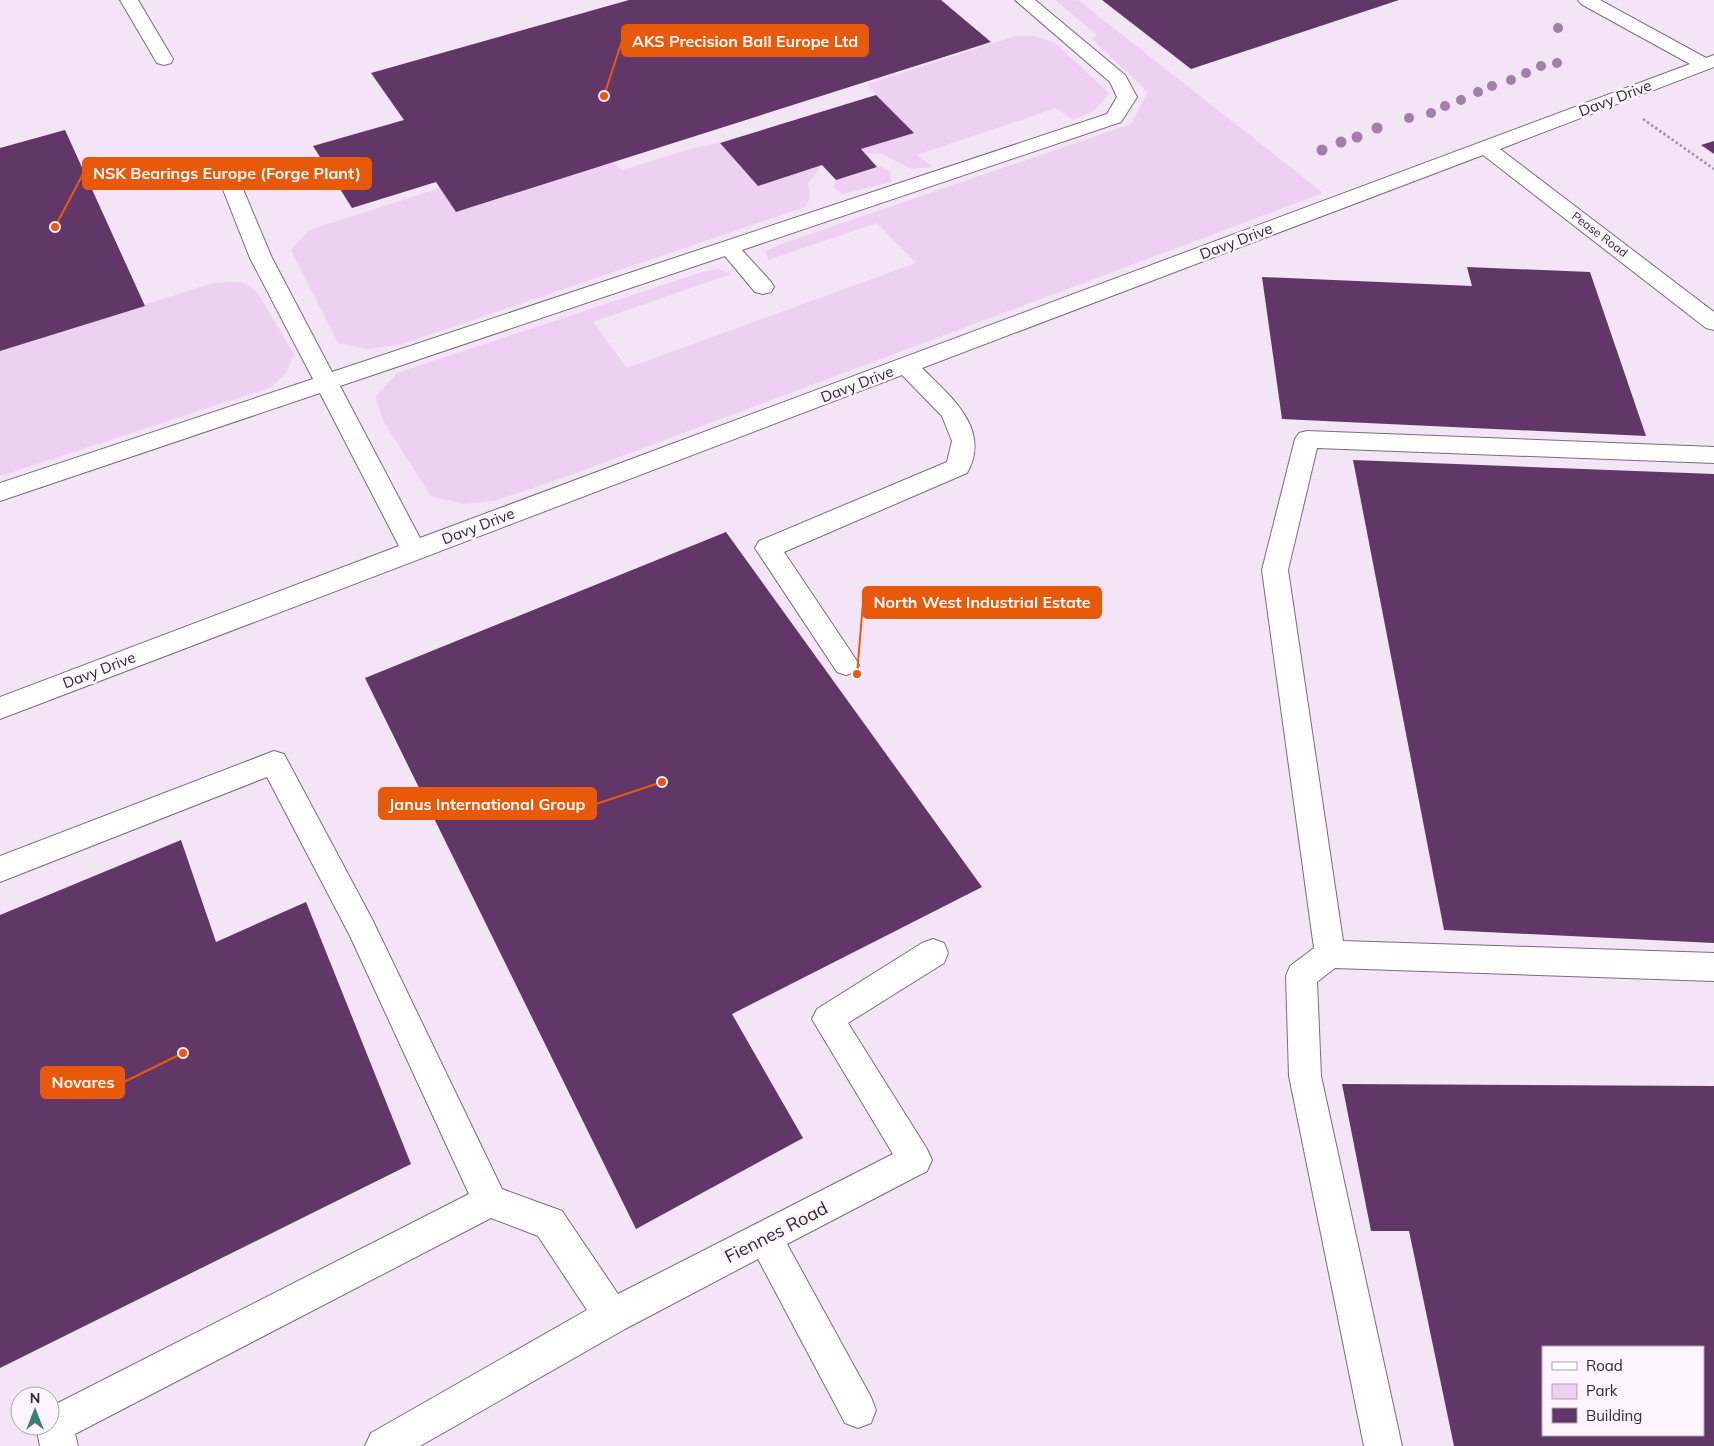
<svg xmlns="http://www.w3.org/2000/svg" width="1714" height="1446" font-family="Mulish,sans-serif">
  <rect width="100%" height="100%" fill="#fdf4ff"/>
  <path fill="#f3e4f6" fill-rule="evenodd" d="M0 0H1714V1446H0ZM1543 1347H1703V1435H1543ZM20 1396H50V1426H20Z"/>
  <g fill="#eed0f3">
    <polygon points="1055,0 1078,0 1323,193 571,475 494,501 464,504 431,496 383,421 376,396 397,373 702,272 718,269 731,274 593,322 627,368 916,263 877,223 768,260 766,251 781,244 1131,124 1148,92 1092,39 1097,35"/>
    <polygon points="1015,36 1033,36 1054,42 1109,93 1094,111 1073,120 1056,108 917,155 933,167 911,169 883,154 865,153 861,149 913,133 876,95 868,84"/>
    <polygon points="720,143 758,185 822,165 808,183 810,199 805,207 402,344 368,349 338,343 291,250 309,230 440,188 457,212 612,162 622,170 690,149"/>
    <polygon points="877,167 882,167 891,172 891,182 842,194 833,187 836,180"/>
    <polygon points="242,282 257,292 294,354 287,372 272,387 0,476 0,351 213,283"/>
  </g>
  <g fill="#613768" fill-rule="evenodd">
    <polygon points="629,0 941,0 991,42 456,212 436,182 352,208 313,146 404,120 371,73"/>
    <polygon points="1102,0 1399,0 1191,69"/>
    <polygon points="876,95 914,133 861,149 877,167 836,180 822,165 758,186 720,143"/>
    <polygon points="65,130 145,306 0,351 0,148"/>
    <polygon points="1714,141 1714,154 1701,145"/>
    <polygon points="1467,267 1590,272 1646,436 1282,419 1262,277 1472,286"/>
    <polygon points="1353,460 1714,474 1714,943 1444,930"/>
    <polygon points="726,532 982,887 732,1014 803,1138 636,1229 365,678"/>
    <polygon points="181,840 216,942 306,902 411,1164 0,1368 0,915"/>
    <path d="M1342 1084 1714 1086V1446H1454L1409 1231H1371ZM1543 1347H1703V1435H1543Z"/>
  </g>
  <g fill="none" stroke-linecap="round" stroke-linejoin="round">
    <defs>
      <g id="minor">
        <polygon points="120,0 138,0 173,59 171,63 164,65 157,63"/>
        <path d="M1015 0H1035L1125 75 1137 97 1121 122 742 250 771 282 774 287 771 292 763 294 755 292 725 256 340 386 420 538 1690 64 1581 4 1578 0H1600L1706 58 1714 55V67L1500 149 1714 312V330L1706 328 1483 155 922 368C950 396 992 429 967 473L784 552 855 658 859 665 855 672 846 675 837 672 755 548 759 541 947 462 952 441 942 416 902 375 0 719V697L399 546 320 393 0 501V483L313 379 250 258 220 182 223 178 230 176 237 178 240 182 272 258 332 372 1107 114 1117 97 1110 82Z"/>
        <polygon points="1307,431 1714,447 1714,463 1317,448 1288,570 1343,941 1714,953 1714,981 1335,968 1317,982 1321,1076 1402,1446 1364,1446 1289,1076 1286,976 1290,966 1314,948 1262,570 1295,439 1299,433"/>
        <polygon points="274,751 284,754 372,919 502,1189 562,1211 618,1294 893,1154 812,1019 817,1009 922,943 933,939 944,943 948,953 944,963 848,1023 927,1149 932,1160 927,1171 787,1244 871,1397 876,1410 871,1423 858,1428 845,1423 758,1259 625,1329 420,1446 365,1446 371,1433 587,1310 538,1236 491,1218 75,1434 78,1446 40,1446 36,1426 50,1426 50,1407 469,1194 350,936 267,777 0,882 0,856"/>
      </g>
    </defs>
    <use href="#minor" stroke="#786f79" stroke-width="2"/>
    <polyline stroke="#99939b" stroke-width="2.5" stroke-dasharray="2.5 2.5" stroke-linecap="butt" points="1643,119 1714,169"/>
    <use href="#minor" fill="#fff" fill-rule="evenodd"/>
  </g>
  <g fill="#a27ea8">
    <circle cx="1558" cy="28" r="5"/>
    <circle cx="1557" cy="63" r="5"/>
    <circle cx="1541" cy="66" r="5"/>
    <circle cx="1526" cy="73" r="5"/>
    <circle cx="1511" cy="80" r="5"/>
    <circle cx="1492" cy="86" r="5"/>
    <circle cx="1478" cy="92" r="5"/>
    <circle cx="1461" cy="100" r="5"/>
    <circle cx="1445" cy="106" r="5"/>
    <circle cx="1431" cy="113" r="5"/>
    <circle cx="1409" cy="118" r="5"/>
    <circle cx="1377" cy="128" r="5.5"/>
    <circle cx="1357" cy="137" r="5.5"/>
    <circle cx="1341" cy="142" r="5.5"/>
    <circle cx="1322" cy="150" r="5.5"/>
  </g>
  <g text-anchor="middle" dominant-baseline="central" stroke-width="5" stroke-linejoin="round" paint-order="stroke">
    <g font-size="12" fill="#2f2c30" stroke="#fdf4ff">
      <text transform="translate(1600 234) rotate(37)">Pease Road</text>
    </g>
    <g font-size="15" fill="#2f2c30" stroke="#fdf4ff">
      <text transform="translate(1615 98) rotate(-21)">Davy Drive</text>
      <text transform="translate(1236 241) rotate(-21)">Davy Drive</text>
      <text transform="translate(857 384) rotate(-21)">Davy Drive</text>
      <text transform="translate(478 526) rotate(-21)">Davy Drive</text>
      <text transform="translate(99 670) rotate(-21)">Davy Drive</text>
    </g>
    <g font-size="18" fill="#2f2c30" stroke="#fdf4ff">
      <text transform="translate(776 1232) rotate(-27)">Fiennes Road</text>
    </g>
  </g>
  <path fill="none" stroke="#e8590c" stroke-width="2" d="M604 96L622 41M55 227L83 174M857 674L863 603M662 782L596 804M183 1053L124 1082"/>
  <g fill="#e8590c" stroke="#fdf4ff" stroke-width="2">
    <circle cx="604" cy="96" r="5"/>
    <circle cx="55" cy="227" r="5"/>
    <circle cx="857" cy="674" r="5"/>
    <circle cx="662" cy="782" r="5"/>
    <circle cx="183" cy="1053" r="5"/>
  </g>
  <g fill="#e8590c" stroke="#e8590c" stroke-width="2">
    <rect x="622" y="25" width="246" height="31" rx="5"/>
    <rect x="83" y="158" width="288" height="31" rx="5"/>
    <rect x="863" y="587" width="238" height="31" rx="5"/>
    <rect x="379" y="788" width="217" height="31" rx="5"/>
    <rect x="41" y="1067" width="83" height="31" rx="5"/>
  </g>
  <g font-size="16" text-anchor="middle" font-weight="bold" fill="#fff">
    <text x="745" y="47">AKS Precision Ball Europe Ltd</text>
    <text x="227" y="179">NSK Bearings Europe (Forge Plant)</text>
    <text x="982" y="608">North West Industrial Estate</text>
    <text x="487" y="810">Janus International Group</text>
    <text x="83" y="1088">Novares</text>
  </g>
  <rect x="1542" y="1346" width="162" height="90" fill="#fdf4ff" stroke="#aba4ac"/>
  <rect x="1552" y="1362" width="25" height="8" fill="#ffffff" stroke="#aba4ac"/>
  <text x="1586" y="1371" font-size="15" fill="#2f2c30">Road</text>
  <rect x="1552" y="1384" width="25" height="15" fill="#eed0f3" stroke="#aba4ac"/>
  <text x="1586" y="1396" font-size="15" fill="#2f2c30">Park</text>
  <rect x="1552" y="1408" width="25" height="15" fill="#613768" stroke="#aba4ac"/>
  <text x="1586" y="1421" font-size="15" fill="#2f2c30">Building</text>
  <g transform="translate(35 1411)"><circle r="24" fill="#fdf4ff" stroke="#aba4ac"/>
  <path d="M0-4L9 19L0 12L-9 19Z" fill="#39807b"/>
  <text y="-8" font-size="14" font-weight="bold" text-anchor="middle" fill="#2f2c30">N</text>
  </g>
</svg>
